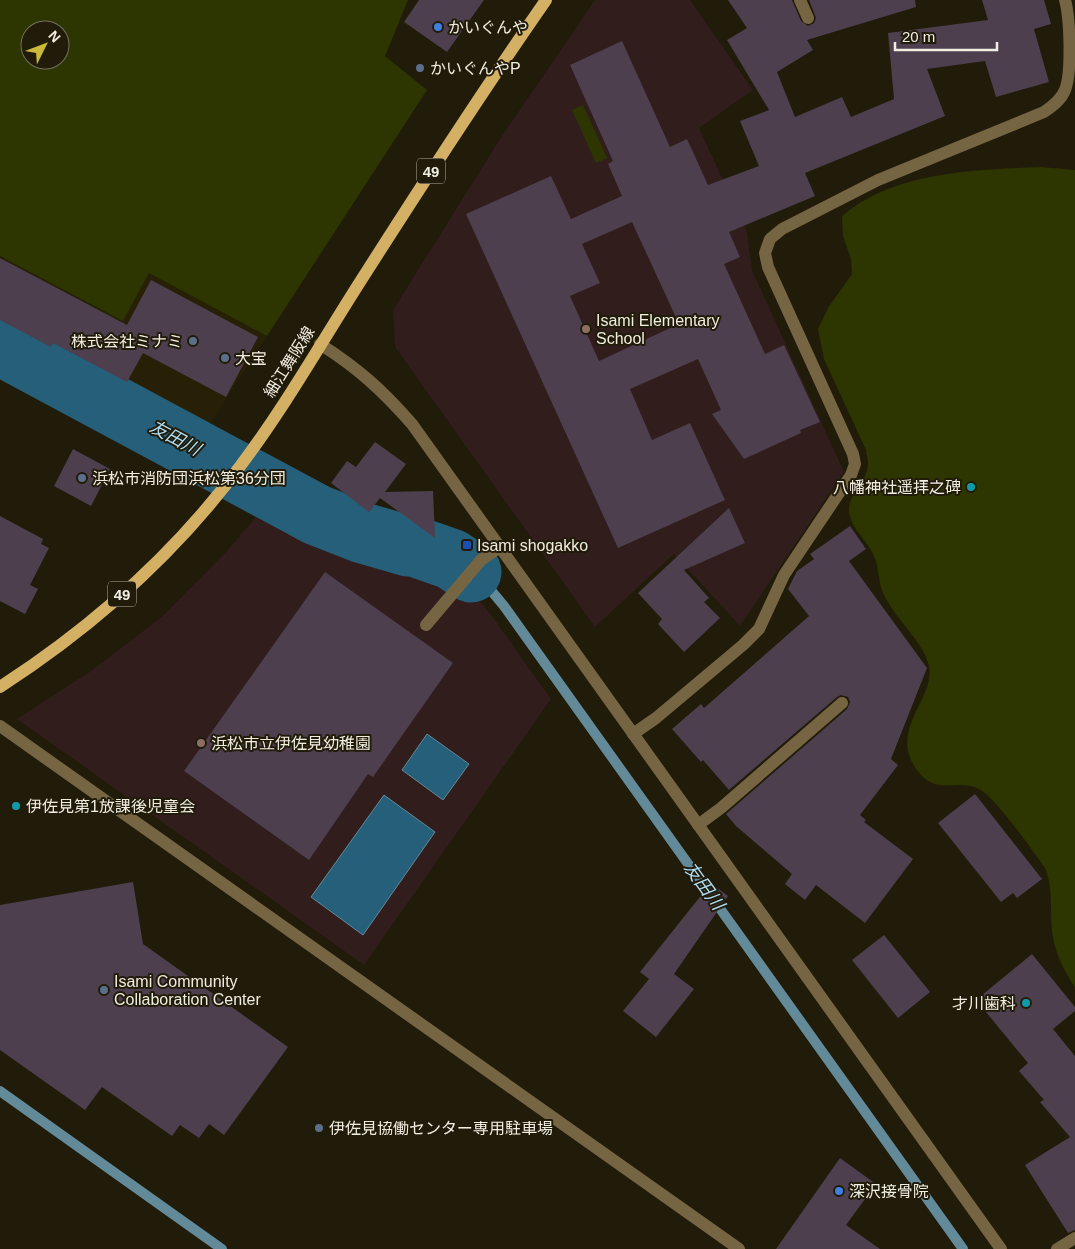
<svg xmlns="http://www.w3.org/2000/svg" width="1075" height="1249" font-family="Arial,'Noto Sans JP',sans-serif">
  <rect width="100%" height="100%" fill="#211b0a"/>
  <polygon fill="#272007" points="4,257 123,321 149,273 267,336 202,436 0,327 0,264"/>
  <g fill="#301d1c">
    <polygon points="595,0 690,0 753,90 699,128 747,232 752,270 844,472 740,626 674,554 595,627 395,347 393,310 500,139"/>
    <polygon points="266,505 334,539 423,566 462,585 478,598 492,616 551,699 364,965 17,719 91,671 163,616 227,551"/>
  </g>
  <g fill="#2d3600" fill-rule="evenodd">
    <path d="M0 0H408L385 56 427 90 267 336 149 273 123 321 0 256ZM30 30H60V60H30Z"/>
    <polygon points="583,105 607,158 596,163 572,110"/>
    <path d="M1041 167 1075 170V987C1065 973 1056 955 1053 937 1049 914 1054 890 1045 868 1032 850 996 798 979 789 955 777 934 800 913 764 892 727 935 698 929 666 925 644 893 616 883 593 877 579 880 564 871 550 864 538 849 525 849 510 849 493 867 482 868 465 869 461 866 455 866 450L824 359 818 329 828 308 852 274 851 259 843 236 842 216C895 171 975 170 1041 167Z"/>
  </g>
  <g fill="#255f79" stroke="#628a98">
    <polygon points="427,734 469,764 443,800 402,770"/>
    <polygon points="384,795 435,832 363,935 311,897"/>
  </g>
  <g fill="none" stroke-linecap="round" stroke-linejoin="round">
    <g stroke="#628a98" stroke-width="10">
      <polyline points="471,572 489,588 504,606 963,1249"/>
      <polyline points="0,1091 222,1249"/>
    </g>
    <g stroke="#255f79" stroke-width="61">
      <polyline points="0,345 317,515 363,533 408,546"/>
      <polyline points="422,549 451,559 471,572"/>
    </g>
  </g>
  <g fill="#4d3f4e" fill-rule="evenodd">
    <polygon points="419,0 484,0 447,52 404,22"/>
    <path d="M728 0H792L801 21 808 26 814 23 816 18 809 0H915L916 7 807 40 813 50 777 72 795 117 842 97 851 117 894 99 888 33 988 20 982 0H1044L1051 24 1034 29 1049 82 996 97 985 61 927 69 945 116 805 173 815 196 729 232 740 257 724 264 765 354 784 345 820 422 800 430 801 433 744 459 712 414 721 410 698 359 630 389 652 440 690 423 725 500 618 548 466 214 551 176 571 219 622 196 608 164 613 161 570 65 622 41 670 147 687 139 708 185 759 166 740 121 769 110 727 40 747 28ZM632 222 679 324 599 361 570 296 600 283 582 244Z"/>
    <polygon points="0,258 127,325 151,280 258,337 226,397 143,353 127,382 53,343 51,347 0,320"/>
    <polygon points="375,442 406,464 385,492 433,491 435,538 380,498 369,512 331,483 347,461 356,467"/>
    <polygon points="73,449 110,469 91,506 54,486"/>
    <polygon points="729,508 745,543 684,570 709,598 704,602 720,618 684,652 658,624 662,619 638,593"/>
    <polygon points="0,516 43,539 41,544 49,548 30,585 38,589 25,614 0,601"/>
    <polygon points="850,526 866,549 849,561 927,668 891,759 898,765 860,815 866,820 864,822 913,859 865,923 816,885 805,900 785,884 792,874 736,826 726,814 847,709 850,702 848,697 841,695 837,697 729,790 703,760 701,762 672,729 701,704 704,708 809,616 788,589 797,571 814,559 810,554"/>
    <polygon points="325,572 453,663 373,777 368,774 309,860 184,771"/>
    <polygon points="975,794 1042,879 1017,898 1013,893 1001,902 938,823"/>
    <polygon points="133,882 143,944 288,1047 224,1135 209,1124 199,1138 180,1125 172,1136 102,1087 85,1110 0,1050 0,905"/>
    <polygon points="711,883 728,896 674,974 694,989 656,1037 623,1011 649,979 640,972"/>
    <polygon points="884,935 930,992 898,1018 852,960"/>
    <polygon points="1032,954 1075,1007 1075,1011 1053,1029 1075,1056 1075,1230 1068,1233 1025,1165 1070,1137 1040,1102 1044,1100 1019,1071 1028,1063 976,1000"/>
    <polygon points="840,1158 876,1184 846,1225 880,1249 776,1249"/>
  </g>
  <g fill="none" stroke-linecap="round" stroke-linejoin="round">
    <g stroke="#766543" stroke-width="12">
      <polyline points="800,0 808,18"/>
      <path d="M320 344C359 369 382 390 412 424L1001 1249"/>
      <polyline points="426,625 481,560 500,547"/>
      <polyline points="0,726 739,1249"/>
      <path d="M633 734 656 718 743 645 759 629 784 575 851 475 855 464 853 454 768 267 765 253 770 239 782 229 878 180 1044 112C1053 106 1061 100 1065 90 1072 73 1070 18 1065 0"/>
      <polyline points="698,825 721,808 842,703"/>
      <polyline points="1057,1249 1075,1238"/>
    </g>
    <path stroke="#d4b065" stroke-width="12" d="M0 687C91 628 176 553 241 465 287 404 325 336 367 271 425 180 484 89 546 0"/>
  </g>
  <g fill="#3f7fe0" stroke="#211b0a" stroke-width="2">
    <circle cx="438" cy="27" r="5"/>
    <circle cx="839" cy="1191" r="5"/>
  </g>
  <g fill="#5c6f8a" stroke="#211b0a" stroke-width="2">
    <circle cx="420" cy="68" r="5"/>
    <circle cx="193" cy="341" r="5"/>
    <circle cx="225" cy="358" r="5"/>
    <circle cx="82" cy="478" r="5"/>
    <circle cx="104" cy="990" r="5"/>
    <circle cx="319" cy="1128" r="5"/>
  </g>
  <g fill="#8d6e63" stroke="#211b0a" stroke-width="2">
    <circle cx="586" cy="329" r="5"/>
    <circle cx="201" cy="743" r="5"/>
  </g>
  <g fill="#0f9aa8" stroke="#211b0a" stroke-width="2">
    <circle cx="971" cy="487" r="5"/>
    <circle cx="16" cy="806" r="5"/>
    <circle cx="1026" cy="1003" r="5"/>
  </g>
  <rect fill="#1a4fb4" stroke="#211b0a" stroke-width="2" x="462" y="540" width="10" height="10" rx="2.5"/>
  <g text-anchor="middle" dominant-baseline="central" stroke-width="4" stroke-linejoin="round" paint-order="stroke">
    <g fill="#211b0a" stroke="#b2aea0" stroke-width="1">
      <rect x="417" y="158.5" width="28" height="25" rx="4"/>
      <rect x="108" y="581.5" width="28" height="25" rx="4"/>
    </g>
    <g font-size="15" font-weight="bold" fill="#f0ede1">
      <text x="431" y="171">49</text>
      <text x="122" y="594">49</text>
    </g>
    <g font-size="16" fill="#f0ede1" stroke="#211b0a" text-anchor="start">
      <text x="448" y="27">かいぐんや</text>
      <text x="430" y="68">かいぐんやP</text>
      <text x="596" y="320">Isami Elementary<tspan x="596" dy="18">School</tspan></text>
      <text x="183" y="341" text-anchor="end">株式会社ミナミ</text>
      <text x="235" y="358">大宝</text>
      <text x="92" y="478">浜松市消防団浜松第36分団</text>
      <text x="961" y="487" text-anchor="end">八幡神社遥拝之碑</text>
      <text x="477" y="545">Isami shogakko</text>
      <text x="211" y="743">浜松市立伊佐見幼稚園</text>
      <text x="26" y="806">伊佐見第1放課後児童会</text>
      <text x="114" y="981">Isami Community<tspan x="114" dy="18">Collaboration Center</tspan></text>
      <text x="1016" y="1003" text-anchor="end">才川歯科</text>
      <text x="329" y="1128">伊佐見協働センター専用駐車場</text>
      <text x="849" y="1191">深沢接骨院</text>
    </g>
    <g font-size="16" fill="#f0ede1" stroke="#211b0a">
      <text transform="translate(289 362) rotate(-58)">細江舞阪線</text>
    </g>
    <g font-size="18" font-style="italic" fill="#adddf5" stroke="#211b0a">
      <text transform="translate(175 438) rotate(28)">友田川</text>
      <text transform="translate(704 886) rotate(54)">友田川</text>
    </g>
  </g>
  <g transform="translate(45 45) rotate(48)"><circle r="24" fill="#211b0a" stroke="#746f60"/>
  <path d="M0-4L9 19L0 12L-9 19Z" fill="#cbba39"/>
  <text y="-8" font-size="14" font-weight="bold" text-anchor="middle" fill="#f0ede1">N</text>
  </g>
  <path d="M895 42v8h102v-8" fill="none" stroke="#f0ede1" stroke-width="2.5"/>
  <text x="902" y="42" font-size="15" fill="#f0ede1" stroke="#211b0a" stroke-width="4" paint-order="stroke">20 m</text>
</svg>
